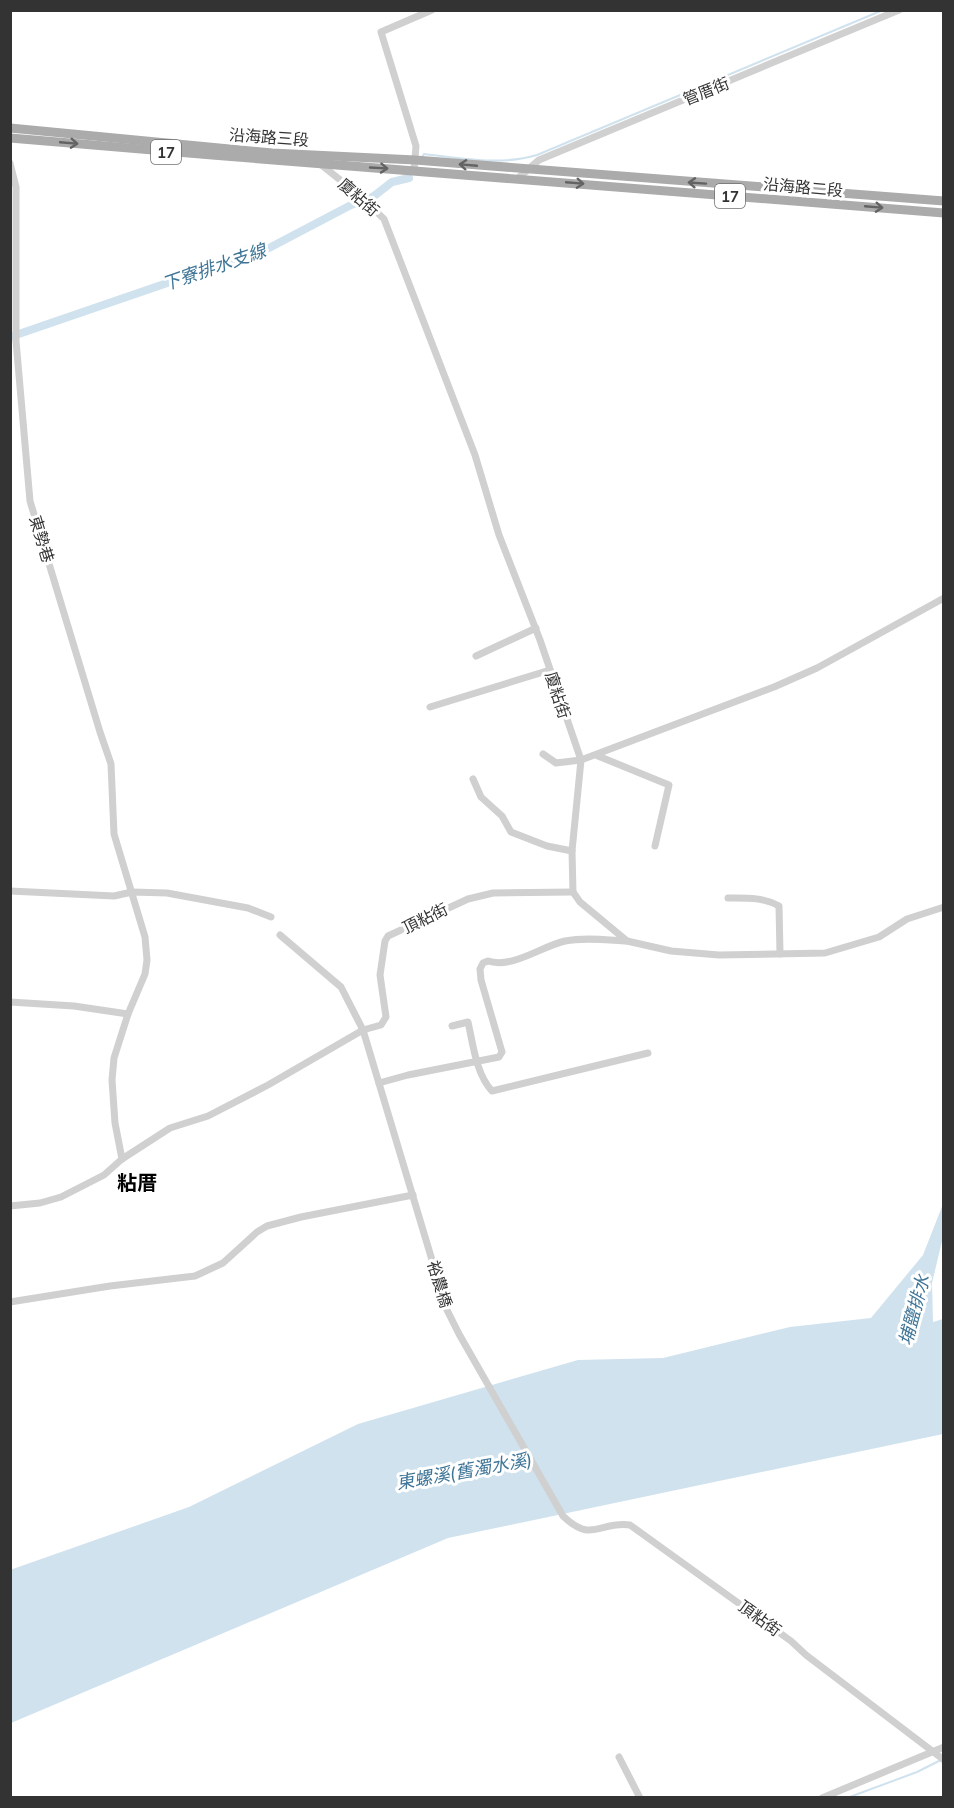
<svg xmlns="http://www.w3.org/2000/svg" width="954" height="1808" font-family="Mulish,'Noto Sans TC',sans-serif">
  <rect width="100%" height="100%" fill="#fff"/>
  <polygon fill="#cfe2ee" points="943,1204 943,1237 932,1283 933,1322 943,1319 943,1434 448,1538 11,1723 10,1570 189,1507 358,1424 578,1360 663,1358 790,1327 871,1318 923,1255"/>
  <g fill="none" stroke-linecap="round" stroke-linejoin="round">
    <g stroke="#cfe2ee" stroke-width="2">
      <path d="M422 157 424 154C461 158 501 166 537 155L883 10"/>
      <polyline points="847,1798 917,1772 941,1760"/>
    </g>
    <polyline stroke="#cfe2ee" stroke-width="8" points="10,337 269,248 351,205 374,196 392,182 409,178"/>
    <g stroke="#d0d0d0" stroke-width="7">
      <polyline points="10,163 16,187 16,341 30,501 100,732 111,764 114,834 145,937 147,960 145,974 128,1014 114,1058 112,1080 115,1123 122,1159"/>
      <polyline points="319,163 359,195 384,219 475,455 499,535 540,640 581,760 572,851 573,892 580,902 627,941 671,951 719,955 825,953 879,937 907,919 944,907"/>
      <polyline points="414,170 416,146 381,32 432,10"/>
      <polyline points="517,179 539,160 899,10"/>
      <polyline points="476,656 536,628"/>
      <polyline points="430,707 550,670"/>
      <polyline points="543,754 556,763 581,760 774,687 817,668 944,598"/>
      <polyline points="598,756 669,785 655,846"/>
      <polyline points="473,779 481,797 502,816 511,832 547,846 572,851"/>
      <polyline points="10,891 114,896 132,892 167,893 248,908 271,917"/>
      <path d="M728 898C746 898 763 897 779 906L780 954"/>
      <path d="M280 935 341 987 363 1030 447 1310 459 1334 563 1516C592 1544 599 1521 630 1525L791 1641 806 1655 944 1760"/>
      <polyline points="10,1002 74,1006 128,1014"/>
      <path d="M452 1026 468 1022C473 1044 476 1074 492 1091L648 1053"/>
      <path d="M379 1083 408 1075 499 1057 502 1052 481 980 480 969 483 963 488 961C512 969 542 946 565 941 585 937 607 940 627 941"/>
      <polyline points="10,1206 40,1203 61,1197 104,1175 122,1159 170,1128 208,1116 268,1085 363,1030 381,1025 386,1017 380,975 385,941 388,936 468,899 493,893 573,892"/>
      <polyline points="10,1302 110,1286 195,1276 223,1263 257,1232 267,1226 301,1217 413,1195"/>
      <polyline points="619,1757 640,1798"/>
      <polyline points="822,1798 944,1747"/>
    </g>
    <g stroke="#ababab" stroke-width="9">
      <polyline points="10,128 272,153 415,160 944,201"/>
      <path d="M10 138C321 165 632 188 944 213"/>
    </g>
  </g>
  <defs><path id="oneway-shaft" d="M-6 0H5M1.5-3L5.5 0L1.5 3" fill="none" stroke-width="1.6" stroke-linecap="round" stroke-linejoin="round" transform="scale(1.5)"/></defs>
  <g stroke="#636363">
    <use href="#oneway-shaft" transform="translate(69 143) rotate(5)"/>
    <use href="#oneway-shaft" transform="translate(468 165) rotate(-175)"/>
    <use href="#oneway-shaft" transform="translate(379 168) rotate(3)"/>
    <use href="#oneway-shaft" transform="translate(575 183) rotate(5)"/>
    <use href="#oneway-shaft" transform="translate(697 183) rotate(-176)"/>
    <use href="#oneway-shaft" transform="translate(874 207) rotate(5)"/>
  </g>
  <g text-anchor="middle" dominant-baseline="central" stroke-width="6" stroke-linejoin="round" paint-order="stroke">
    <g fill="#fff" stroke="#707070" stroke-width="1.5">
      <rect x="151" y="140" width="30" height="24" rx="4.5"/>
      <rect x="715" y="184" width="30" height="24" rx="4.5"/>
    </g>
    <g font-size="15" font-weight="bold" fill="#333">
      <text x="166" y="152">17</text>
      <text x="730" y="196">17</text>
    </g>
    <g font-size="16" fill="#333" stroke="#fff">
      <text transform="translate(706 91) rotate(-22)">管厝街</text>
      <text transform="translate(269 137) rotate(4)">沿海路三段</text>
      <text transform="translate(803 187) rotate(5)">沿海路二段</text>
      <text transform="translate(359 197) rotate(41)">廈粘街</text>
      <text transform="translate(42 539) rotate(73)">東勢巷</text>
      <text transform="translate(558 695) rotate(72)">廈粘街</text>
      <text transform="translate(425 918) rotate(-26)">頂粘街</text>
      <text transform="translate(440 1284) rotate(73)">裕農橋</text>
      <text transform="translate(760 1618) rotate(36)">頂粘街</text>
    </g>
    <g font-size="18" font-style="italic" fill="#3f7597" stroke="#fff">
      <text transform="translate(214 267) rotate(-19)">下寮排水支線</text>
      <text transform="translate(914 1310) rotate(-75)">埔鹽排水</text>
      <text transform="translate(464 1471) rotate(-10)">東螺溪(舊濁水溪)</text>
    </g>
    <g font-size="20" font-weight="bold" fill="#000" stroke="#fff">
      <text x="137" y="1182">粘厝</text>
    </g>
  </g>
  <rect width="954" height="1808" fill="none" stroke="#333333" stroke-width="24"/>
</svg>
